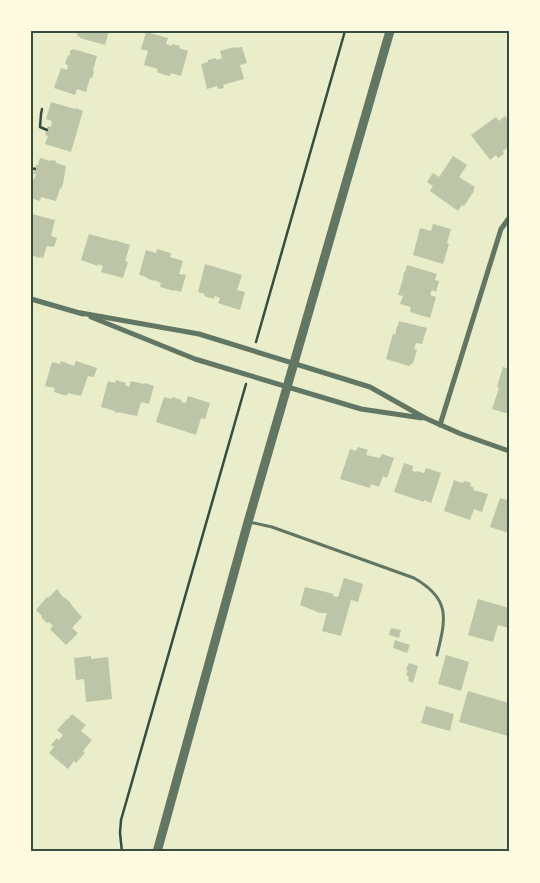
<svg xmlns="http://www.w3.org/2000/svg" width="540" height="883" font-family="'Varela Round',sans-serif">
  <rect width="100%" height="100%" fill="#e9edc9"/>
  <g fill="#bcc5a7">
    <polygon points="78,31 109,31 105,45 80,38 80,37 77,36"/>
    <polygon points="146,32 168,38 166,44 172,46 172,44 180,46 179,48 188,51 181,76 171,73 170,76 165,75 157,72 158,69 144,65 148,51 141,49"/>
    <polygon points="235,47 235,48 242,47 247,63 240,65 244,79 223,85 224,88 218,89 217,86 207,89 201,64 208,62 208,60 216,58 217,60 222,58 220,51"/>
    <polygon points="73,49 97,56 93,70 94,71 92,78 90,78 86,92 77,89 75,95 54,88 61,68 67,70 68,65 65,64 68,55 70,56 70,51"/>
    <polygon points="51,102 75,109 76,108 83,111 71,152 45,144 48,136 45,135 48,126 51,127 52,121 46,119"/>
    <polygon points="505,116 509,121 509,149 508,147 503,151 504,154 498,158 496,155 490,160 471,135 496,117 499,121"/>
    <polygon points="453,156 467,165 459,177 475,187 473,191 474,191 464,206 462,205 458,211 430,191 433,186 427,182 433,173 439,177"/>
    <polygon points="40,158 51,161 51,160 56,161 56,163 66,166 63,184 61,189 60,188 56,201 41,197 40,201 31,198 31,179 34,179 36,174 33,174 36,165 38,165"/>
    <polygon points="32,214 55,220 51,236 57,238 54,247 47,246 43,258 39,257 39,258 31,255"/>
    <polygon points="433,224 451,229 447,243 449,244 443,264 413,255 420,228 431,231"/>
    <polygon points="89,234 114,241 114,240 130,245 125,261 128,262 123,278 101,272 103,266 98,264 98,266 81,260"/>
    <polygon points="157,249 171,253 170,257 183,261 179,274 186,275 181,292 174,290 174,291 160,287 161,283 154,280 154,281 146,278 147,277 139,275 146,250 156,253"/>
    <polygon points="205,264 242,275 237,290 245,292 240,310 218,303 220,298 215,296 214,299 204,296 205,294 198,292"/>
    <polygon points="407,265 437,274 435,280 439,281 436,292 432,290 430,295 436,297 430,318 410,312 411,307 400,304 403,296 398,295 404,275 403,275 404,272 405,272"/>
    <polygon points="399,321 427,328 422,344 416,343 414,349 417,350 413,363 410,365 409,366 386,359 393,334 395,335 397,326 398,326"/>
    <polygon points="61,361 74,366 76,361 97,368 94,377 88,376 81,396 68,393 67,396 54,392 55,388 45,386 52,362 60,364"/>
    <polygon points="503,367 509,369 509,414 492,409 499,388 497,387"/>
    <polygon points="116,380 126,383 125,385 129,387 131,381 144,384 145,383 154,386 149,404 141,402 137,416 118,412 118,413 114,412 115,411 101,407 108,381 115,383"/>
    <polygon points="188,396 210,403 205,419 201,418 196,435 156,422 164,397 172,399 172,397 182,400 181,402 186,403"/>
    <polygon points="358,447 368,450 366,455 380,458 382,454 394,458 387,478 383,476 379,487 371,484 370,488 340,479 350,449 356,451"/>
    <polygon points="404,463 413,466 412,471 416,472 417,471 424,473 426,468 441,473 431,503 424,500 424,502 394,492"/>
    <polygon points="454,480 463,483 464,481 471,483 470,486 474,488 473,490 488,494 482,512 474,509 470,520 444,511"/>
    <polygon points="508,494 509,494 509,533 490,527 500,498 507,500"/>
    <polygon points="344,578 363,584 358,602 351,600 341,636 322,631 327,613 320,613 300,605 305,587 334,594 333,596 338,597"/>
    <polygon points="57,589 62,596 70,602 73,607 82,617 72,628 78,633 66,645 50,629 53,626 49,622 47,623 41,617 42,616 36,610 47,597 48,598"/>
    <polygon points="478,599 509,608 509,628 498,625 493,642 468,635"/>
    <polygon points="391,628 401,630 399,638 389,635"/>
    <polygon points="395,640 410,645 407,653 393,648"/>
    <polygon points="446,655 469,662 461,691 438,684"/>
    <polygon points="91,656 91,659 108,657 112,699 86,702 84,679 76,680 74,658"/>
    <polygon points="409,663 418,666 413,683 408,681 409,677 406,675 408,670 406,669"/>
    <polygon points="468,691 509,703 508,736 459,722"/>
    <polygon points="426,706 454,714 450,731 421,723"/>
    <polygon points="72,714 86,725 81,731 92,740 83,751 85,753 76,763 74,761 68,769 49,753 54,747 51,745 57,738 59,740 63,735 57,730 67,719 68,719"/>
  </g>
  <g fill="none" stroke-linecap="round" stroke-linejoin="round">
    <g stroke="#344e41" stroke-width="2.5">
      <polyline points="42,109 41,114 40,127 47,130"/>
      <polyline points="31,168 35,169"/>
      <polyline points="256,342 345,31"/>
      <polyline points="122,852 120,833 121,820 246,384"/>
    </g>
    <path stroke="#617663" stroke-width="3" d="M249 522 272 527 414 578C451 599 446 618 437 655"/>
    <g stroke="#617663" stroke-width="5">
      <polyline points="31,299 83,314"/>
      <polyline points="81,313 199,334 370,387 425,418 461,434 509,451"/>
      <polyline points="91,317 195,359 361,409 422,418"/>
      <polyline points="440,425 501,229 509,218"/>
    </g>
    <polyline stroke="#617663" stroke-width="9" points="157,852 248,522 390,31"/>
  </g>
  <rect width="540" height="883" fill="none" stroke="#fefae0" stroke-width="65"/>
  <rect x="32" y="32" width="476" height="818" fill="none" stroke="#344e41" stroke-width="2"/>
</svg>
